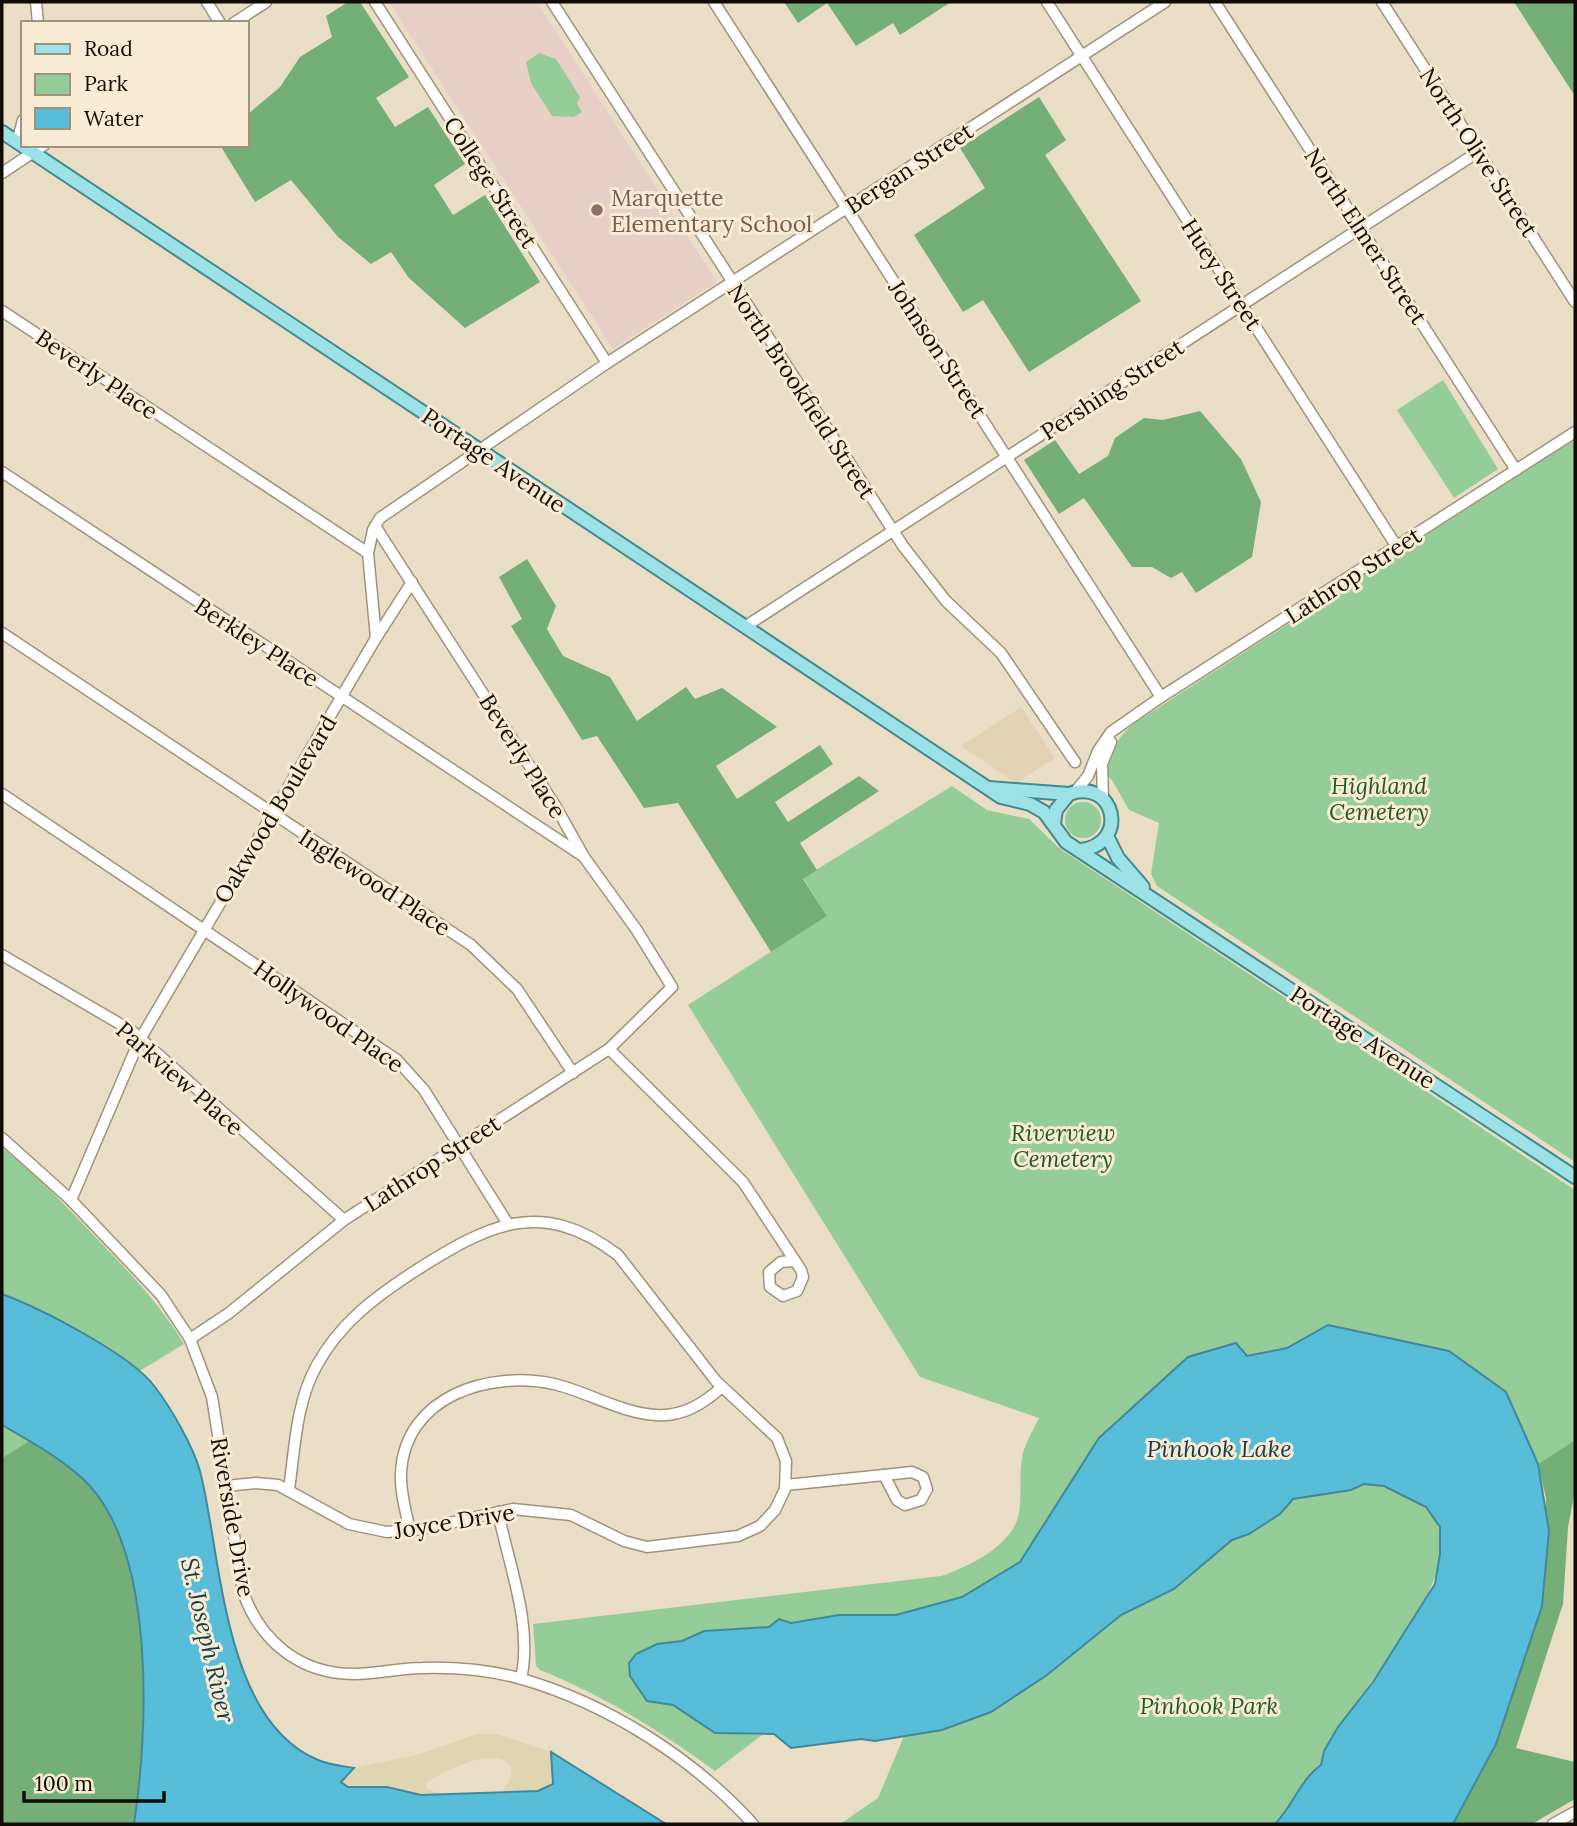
<svg xmlns="http://www.w3.org/2000/svg" width="1577" height="1826" font-family="Lora,serif">
  <rect width="100%" height="100%" fill="#ebdec7"/>
  <polygon fill="#e4d2b4" points="1021,707 1055,758 1016,783 961,746"/>
  <polygon fill="#e8d0c6" points="389,2 537,2 717,282 613,349"/>
  <g fill="#95cd98">
    <polygon points="539,53 556,59 580,97 577,104 582,112 574,117 552,116 531,83 526,62"/>
    <polygon points="1443,380 1498,469 1454,498 1397,410"/>
    <path d="M1575 439V1162L1157 886 1151 874 1159 823 1129 810 1112 780 1105 774C1110 752 1116 739 1133 724Z"/>
    <path d="M952 786 987 810 1029 819 1059 848 1575 1190V1440L1538 1464 1506 1392 1328 1326 1287 1348 1247 1356 1099 1438 1020 1562 962 1597 896 1615H839L790 1623 779 1619 769 1627 704 1631 682 1641 657 1644 647 1701 673 1705 715 1733 762 1735 715 1771C660 1731 603 1695 540 1670L536 1666 533 1624 941 1576C968 1567 1013 1546 1019 1513 1022 1495 1019 1476 1022 1458 1024 1445 1033 1430 1039 1418L920 1377 688 1005 827 916 803 878Z"/>
    <circle cx="1083" cy="820" r="18"/>
    <path d="M2 1148C32 1170 58 1198 84 1225 120 1263 157 1299 184 1344L138 1372 114 1352 2 1294Z"/>
    <polygon points="2,1425 29,1441 2,1458"/>
    <path d="M1364 1484C1384 1486 1398 1491 1414 1500 1507 1554 1334 1705 1321 1765 1300 1780 1293 1806 1275 1824H840L878 1798 904 1736 942 1730 1047 1675 1121 1615 1174 1589 1232 1540 1249 1534 1280 1514 1293 1499 1351 1490Z"/>
  </g>
  <g fill="#74af78">
    <polygon points="348,2 360,2 409,77 376,98 395,127 428,107 465,164 434,185 453,215 485,195 540,282 465,328 409,278 391,252 371,264 338,237 291,180 255,202 220,145 247,145 247,115 280,87 300,57 332,37 326,16"/>
    <polygon points="784,2 951,2 900,35 893,23 856,46 827,3 798,23"/>
    <polygon points="1514,2 1575,2 1575,96"/>
    <polygon points="1039,97 1066,140 1045,155 1141,301 1029,372 983,300 963,312 914,235 985,188 960,148"/>
    <polygon points="1200,411 1241,459 1261,502 1252,557 1196,593 1182,572 1171,578 1152,567 1132,567 1084,498 1059,514 1024,460 1055,440 1079,474 1108,456 1115,438 1144,418 1163,420"/>
    <polygon points="527,559 556,606 547,629 563,656 610,677 637,721 686,687 695,699 722,688 777,727 716,766 737,799 820,745 833,764 775,802 788,822 859,776 879,791 800,843 817,870 803,879 827,916 771,952 678,803 644,808 597,736 582,740 511,626 522,619 499,577"/>
    <polygon points="1575,1440 1575,1491 1568,1527 1563,1604 1516,1748 1575,1762 1575,1799 1532,1824 1453,1824 1496,1744 1542,1606 1546,1498 1538,1464"/>
    <path d="M29 1441C49 1455 74 1468 90 1486 156 1562 147 1730 134 1824H2V1458Z"/>
  </g>
  <path fill="#e0d6b1" d="M477 1734H497L551 1752 553 1784 538 1791H502C522 1768 509 1755 481 1759 465 1762 437 1774 426 1784L428 1790 445 1794 421 1795 387 1788 348 1787 341 1781 354 1768 420 1754Z"/>
  <g fill="#57bdd8" stroke="#428899" stroke-width="2">
    <path d="M2 1294C40 1308 132 1355 155 1387 171 1408 193 1446 200 1471 222 1556 222 1720 318 1760 329 1765 343 1766 354 1768L341 1782 348 1787H387L421 1795 538 1791 553 1784 551 1752 666 1824H134C148 1733 156 1558 89 1485 66 1461 31 1442 2 1425Z"/>
    <path d="M1328 1325 1449 1351 1506 1392 1538 1464 1549 1531 1542 1606 1496 1744 1453 1824H1275C1293 1806 1300 1780 1321 1765L1324 1751 1338 1727 1373 1682 1435 1584 1440 1554V1527L1426 1507 1384 1486 1364 1484 1351 1490 1293 1499 1280 1514 1249 1534 1232 1540 1174 1589 1121 1615 1047 1675 991 1712 942 1730 875 1741 861 1739 791 1748 774 1734 715 1733 673 1705 647 1701 630 1676 629 1663 636 1654 657 1644 682 1641 704 1631 769 1627 779 1619 791 1623 839 1615H896L962 1597 1020 1562 1099 1438 1188 1357 1236 1343 1247 1356 1287 1348Z"/>
  </g>
  <g fill="none" stroke-linecap="round" stroke-linejoin="round">
    <defs>
      <g id="minor">
        <polyline points="36,2 38,23"/>
        <polyline points="207,2 220,23"/>
        <polyline points="375,2 607,363"/>
        <polyline points="552,2 903,546 946,601 1001,653 1075,762"/>
        <polyline points="714,2 1161,697"/>
        <polyline points="1047,2 1397,547"/>
        <polyline points="1215,2 1516,470"/>
        <polyline points="1382,2 1575,302"/>
        <polyline points="234,23 266,2"/>
        <polyline points="17,142 23,120"/>
        <polyline points="2,173 44,145"/>
        <polyline points="2,311 368,553"/>
        <polyline points="2,472 583,856"/>
        <polyline points="746,626 1478,152"/>
        <polyline points="2,633 471,945 517,989 573,1073"/>
        <polyline points="376,638 412,582"/>
        <polyline points="1075,792 1088,776 1098,751 1111,732 1161,697 1575,432"/>
        <polyline points="2,794 397,1060 424,1090 508,1224"/>
        <polyline points="1103,799 1102,764 1111,742"/>
        <polyline points="2,955 132,1031 344,1220"/>
        <polyline points="609,1049 743,1182 801,1270 803,1277 797,1291 783,1296 770,1287 769,1272 781,1262 792,1261"/>
        <path d="M2 1138 71 1200 161 1295 190 1339 212 1397 243 1592C260 1641 300 1674 354 1674 377 1674 399 1668 422 1668 456 1667 490 1670 522 1679 608 1704 693 1758 753 1824"/>
        <polyline points="71,1200 139,1041 376,638 368,553 373,530 380,518 607,363 1165,2"/>
        <polyline points="190,1339 229,1313 344,1220 609,1049 672,987 636,929 584,857 556,807 375,526"/>
        <polygon points="912,1472 923,1477 927,1489 921,1500 905,1505 897,1500 884,1475"/>
        <polyline points="786,1485 884,1475"/>
        <path d="M226 1486 256 1483 278 1485 349 1524 387 1532 422 1529 513 1509 571 1515 624 1541 647 1547 738 1536 760 1526 775 1510 785 1489 786 1461 777 1438 716 1381 618 1255C540 1196 488 1225 415 1271 375 1297 340 1323 317 1365 296 1402 295 1448 289 1489"/>
        <path d="M498 1512C509 1566 533 1625 521 1679"/>
        <path d="M410 1531C406 1512 400 1492 401 1473 405 1396 489 1370 554 1384 588 1392 621 1413 656 1415 682 1417 703 1404 722 1387"/>
        <polyline points="1553,1824 1575,1812"/>
      </g>
      <g id="major">
        <polyline points="2,132 986,787 1001,797 1030,804 1044,812 1066,842 1575,1177"/>
        <polyline points="989,788 1069,794"/>
        <path d="M1054 823 1056 810 1069 794C1114 777 1131 843 1081 850"/>
        <polyline points="1107,836 1118,858 1143,887"/>
      </g>
    </defs>
    <use href="#minor" stroke="#9e927c" stroke-width="13"/>
    <use href="#major" stroke="#428a8c" stroke-width="16"/>
    <use href="#minor" stroke="#fff" stroke-width="10"/>
    <use href="#major" stroke="#9de2e6" stroke-width="12"/>
  </g>
  <circle fill="#8d6e63" stroke="#f9ebd4" stroke-width="2.5" cx="597" cy="210" r="7"/>
  <g text-anchor="middle" dominant-baseline="central" stroke-width="6" stroke-linejoin="round" paint-order="stroke">
    <g font-size="23" fill="#110c05" stroke="#f9ebd4">
      <text transform="translate(1479 152) rotate(57)">North Olive Street</text>
      <text transform="translate(909 168) rotate(-33)">Bergan Street</text>
      <text transform="translate(491 182) rotate(57)">College Street</text>
      <text transform="translate(1366 236) rotate(57)">North Elmer Street</text>
      <text transform="translate(1222 274) rotate(57)">Huey Street</text>
      <text transform="translate(938 349) rotate(57)">Johnson Street</text>
      <text transform="translate(97 374) rotate(34)">Beverly Place</text>
      <text transform="translate(1112 389) rotate(-33)">Pershing Street</text>
      <text transform="translate(802 391) rotate(57)">North Brookfield Street</text>
      <text transform="translate(494 460) rotate(34)">Portage Avenue</text>
      <text transform="translate(1353 575) rotate(-33)">Lathrop Street</text>
      <text transform="translate(257 642) rotate(33)">Berkley Place</text>
      <text transform="translate(523 756) rotate(58)">Beverly Place</text>
      <text transform="translate(275 809) rotate(-59)">Oakwood Boulevard</text>
      <text transform="translate(375 882) rotate(33)">Inglewood Place</text>
      <text transform="translate(329 1016) rotate(35)">Hollywood Place</text>
      <text transform="translate(1363 1037) rotate(33)">Portage Avenue</text>
      <text transform="translate(180 1078) rotate(41)">Parkview Place</text>
      <text transform="translate(432 1163) rotate(-33)">Lathrop Street</text>
      <text transform="translate(233 1517) rotate(80)">Riverside Drive</text>
      <text transform="translate(454 1521) rotate(-9)">Joyce Drive</text>
    </g>
    <g font-size="23" fill="#785e54" stroke="#f9ebd4" text-anchor="start">
      <text x="611" y="197">Marquette<tspan x="611" dy="26">Elementary School</tspan></text>
    </g>
    <g font-size="23" font-style="italic" fill="#1e5c27" stroke="#f9ebd4">
      <text x="1379" y="785">Highland<tspan x="1379" dy="26">Cemetery</tspan></text>
      <text x="1063" y="1132">Riverview<tspan x="1063" dy="26">Cemetery</tspan></text>
      <text x="1209" y="1705">Pinhook Park</text>
    </g>
    <g font-size="24" font-style="italic" fill="#103f4b" stroke="#f9ebd4">
      <text x="1219" y="1448">Pinhook Lake</text>
      <text transform="translate(208 1640) rotate(77)">St. Joseph River</text>
    </g>
  </g>
  <rect width="1577" height="1826" fill="none" stroke="#110c05" stroke-width="7"/>
  <rect x="21" y="21" width="228" height="126" fill="#f9ebd4" stroke="#9c9281" stroke-width="2"/>
  <rect x="35" y="44" width="35" height="10" fill="#9de2e6" stroke="#9c9281" stroke-width="2"/>
  <text x="84" y="56" font-size="21" fill="#110c05">Road</text>
  <rect x="35" y="74" width="35" height="21" fill="#95cd98" stroke="#9c9281" stroke-width="2"/>
  <text x="84" y="91" font-size="21" fill="#110c05">Park</text>
  <rect x="35" y="108" width="35" height="21" fill="#57bdd8" stroke="#9c9281" stroke-width="2"/>
  <text x="84" y="126" font-size="21" fill="#110c05">Water</text>
  <path d="M24 1791v10h140v-10" fill="none" stroke="#110c05" stroke-width="3.5"/>
  <text x="35" y="1791" font-size="21" fill="#110c05" stroke="#f9ebd4" stroke-width="5" paint-order="stroke">100 m</text>
</svg>
